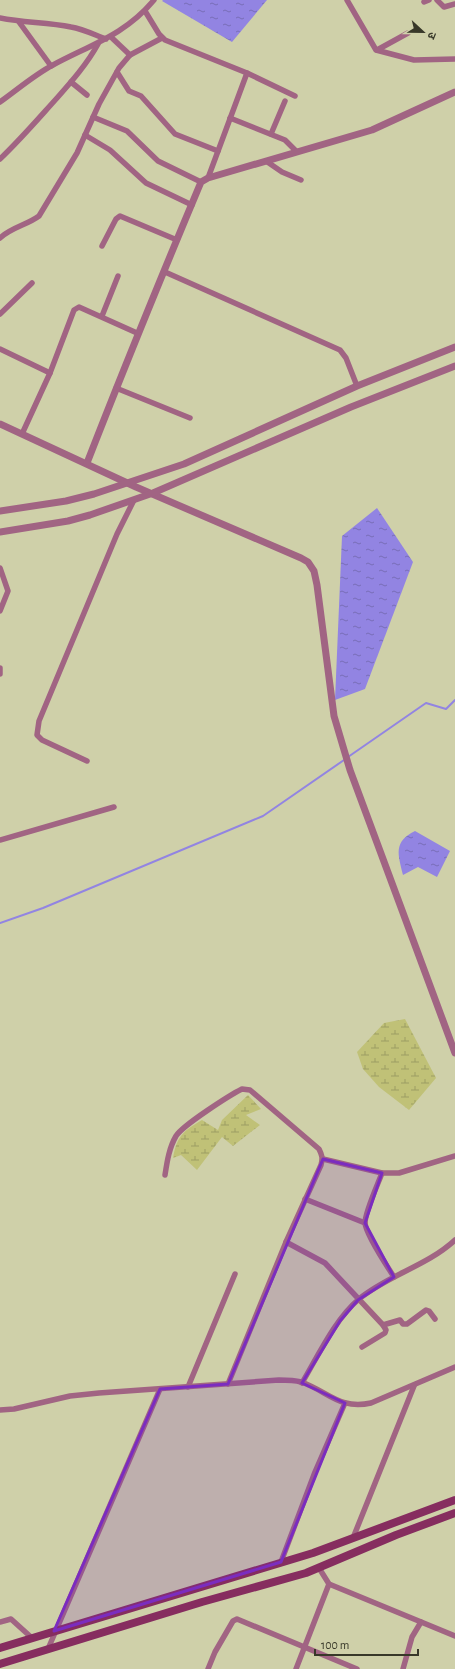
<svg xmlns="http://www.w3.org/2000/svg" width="455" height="1669" font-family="'Alegreya Sans','Noto Sans Devanagari',sans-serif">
  <defs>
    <pattern id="wetland-marsh" width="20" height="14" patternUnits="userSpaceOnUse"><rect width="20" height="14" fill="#c0c177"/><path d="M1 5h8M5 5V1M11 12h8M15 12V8" fill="none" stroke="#9d9e62"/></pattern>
    <pattern id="water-ripples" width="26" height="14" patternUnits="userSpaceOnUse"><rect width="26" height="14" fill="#9284e2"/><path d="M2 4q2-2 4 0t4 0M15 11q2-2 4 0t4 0" fill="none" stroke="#786db7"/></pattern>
  </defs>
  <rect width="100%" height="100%" fill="#cfd0a9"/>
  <g fill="url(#wetland-marsh)">
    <polygon points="405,1019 436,1078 409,1110 379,1087 363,1069 357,1052 384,1023"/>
    <path d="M248 1095 261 1109 246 1115 260 1125 233 1146 222 1137 197 1170 181 1155 173 1158C177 1136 183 1131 202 1120L218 1130 222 1120Z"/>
  </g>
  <g fill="url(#water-ripples)">
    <polygon points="163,0 267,0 232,42 162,1"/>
    <polygon points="377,508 413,562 365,689 335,700 342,536"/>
    <path d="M415 831 450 851 437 877 418 867 403 875C398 854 393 842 415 831Z"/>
  </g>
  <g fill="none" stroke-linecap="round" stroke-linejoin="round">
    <g stroke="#9284e2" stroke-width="2">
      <polyline points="348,757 426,703 446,709 455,700"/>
      <polyline points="0,923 43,908 263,816 344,760"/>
    </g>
    <g stroke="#a16483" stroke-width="5.5">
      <polyline points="347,0 376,50 414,60 455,59"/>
      <polyline points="437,0 444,7 455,4"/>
      <polyline points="424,2 429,0"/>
      <polyline points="145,11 159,34 165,40 247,73 295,96"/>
      <path d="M0 18C24 23 47 22 71 27 83 29 95 35 106 39"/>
      <polyline points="19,22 51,66"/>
      <polyline points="111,37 130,55"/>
      <polyline points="377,50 408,33"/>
      <polyline points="117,72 129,91 141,96 175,134 218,151"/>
      <polyline points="71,82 87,95"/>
      <path d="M0 102C17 90 34 75 53 65 90 45 125 35 154 0"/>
      <polyline points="93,117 127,131 158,161 201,182"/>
      <polyline points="230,118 285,140 297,152"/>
      <polyline points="271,134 285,101"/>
      <polyline points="85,135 110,150 146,183 192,205"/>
      <path d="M0 159C20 140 38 119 57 98 72 81 87 64 98 44"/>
      <polyline points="266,161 282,172 301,180"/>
      <polyline points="208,178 247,73"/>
      <path d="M0 238C12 227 27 225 39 216L77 153 99 104 119 68 130 55 162 38"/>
      <polyline points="102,246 116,219 120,216 177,240"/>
      <polyline points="165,272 340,350 346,358 357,386"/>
      <polyline points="0,314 32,283"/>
      <polyline points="102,316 118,276"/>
      <polyline points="0,349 50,373"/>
      <polyline points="116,388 190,418"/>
      <polyline points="22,434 50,373 74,310 79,307 137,333"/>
      <polyline points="0,568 8,591 0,611"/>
      <polyline points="0,668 0,674"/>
      <polyline points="87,761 42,740 37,735 39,721 117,534 134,500"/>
      <polyline points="0,840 114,807"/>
      <polyline points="323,1159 382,1173 399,1173 455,1156"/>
      <path d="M382 1173C378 1184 365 1212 365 1223 366 1235 387 1266 394 1277"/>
      <path d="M165 1175C167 1162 169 1148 176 1136 183 1125 230 1095 242 1089L250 1090 319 1149C322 1155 323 1158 321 1165L286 1242 228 1384"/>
      <polyline points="305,1199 365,1223"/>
      <polyline points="286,1242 325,1263 383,1325 386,1330 385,1333 362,1347"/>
      <polyline points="383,1325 400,1320 403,1324 407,1324 426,1310 429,1311 435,1319"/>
      <path d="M302 1383C318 1356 335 1319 359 1299 388 1275 427 1266 455 1240"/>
      <polyline points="188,1387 235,1274"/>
      <path d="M0 1410 14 1409 70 1396 99 1393 279 1380C287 1380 294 1380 301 1382 328 1391 339 1410 371 1403L455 1367"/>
      <polyline points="353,1538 414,1386"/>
      <polyline points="281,1562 315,1472 345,1403"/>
      <polyline points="319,1568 329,1584 455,1636"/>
      <polyline points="0,1622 11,1619 32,1638"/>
      <polyline points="48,1649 160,1389"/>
      <polyline points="208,1669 215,1652 233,1621 237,1619 357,1669"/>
      <polyline points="296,1669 329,1584"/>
      <polyline points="403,1669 412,1637 421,1622"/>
    </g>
    <g stroke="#a16483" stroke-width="7">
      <polyline points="0,424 136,487 301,558 308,562 314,571 317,585 334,716 350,770 455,1053"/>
      <path d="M87 463C124 368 162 275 201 182L208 178 372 130 455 92"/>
      <polyline points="0,511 66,501 94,494 184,464 357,386 455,347"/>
      <polyline points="0,532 68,521 90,515 153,493 351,407 455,366"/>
    </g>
    <g stroke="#862d5f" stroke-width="8">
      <polyline points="0,1648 313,1553 455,1500"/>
      <polyline points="0,1664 202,1602 306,1573 396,1535 455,1513"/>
    </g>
  </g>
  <path fill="#7b2cbf" fill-opacity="0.2" stroke="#7b2cbf" stroke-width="3" stroke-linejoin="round" d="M323 1159 382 1173 365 1223 394 1277 358 1300 340 1321 302 1383 345 1403 281 1562 54 1631 160 1389 228 1384Z"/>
  <g transform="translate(423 32) rotate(112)" stroke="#cfd0a9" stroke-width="3" paint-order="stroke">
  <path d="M0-3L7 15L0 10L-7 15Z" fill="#383829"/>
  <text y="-6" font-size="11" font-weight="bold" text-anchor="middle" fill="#383829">उ</text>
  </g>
  <path d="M315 1649v6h103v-6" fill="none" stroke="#383829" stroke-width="2"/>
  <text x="321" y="1649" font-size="12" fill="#383829" stroke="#cfd0a9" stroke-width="3" paint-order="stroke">100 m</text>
</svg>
